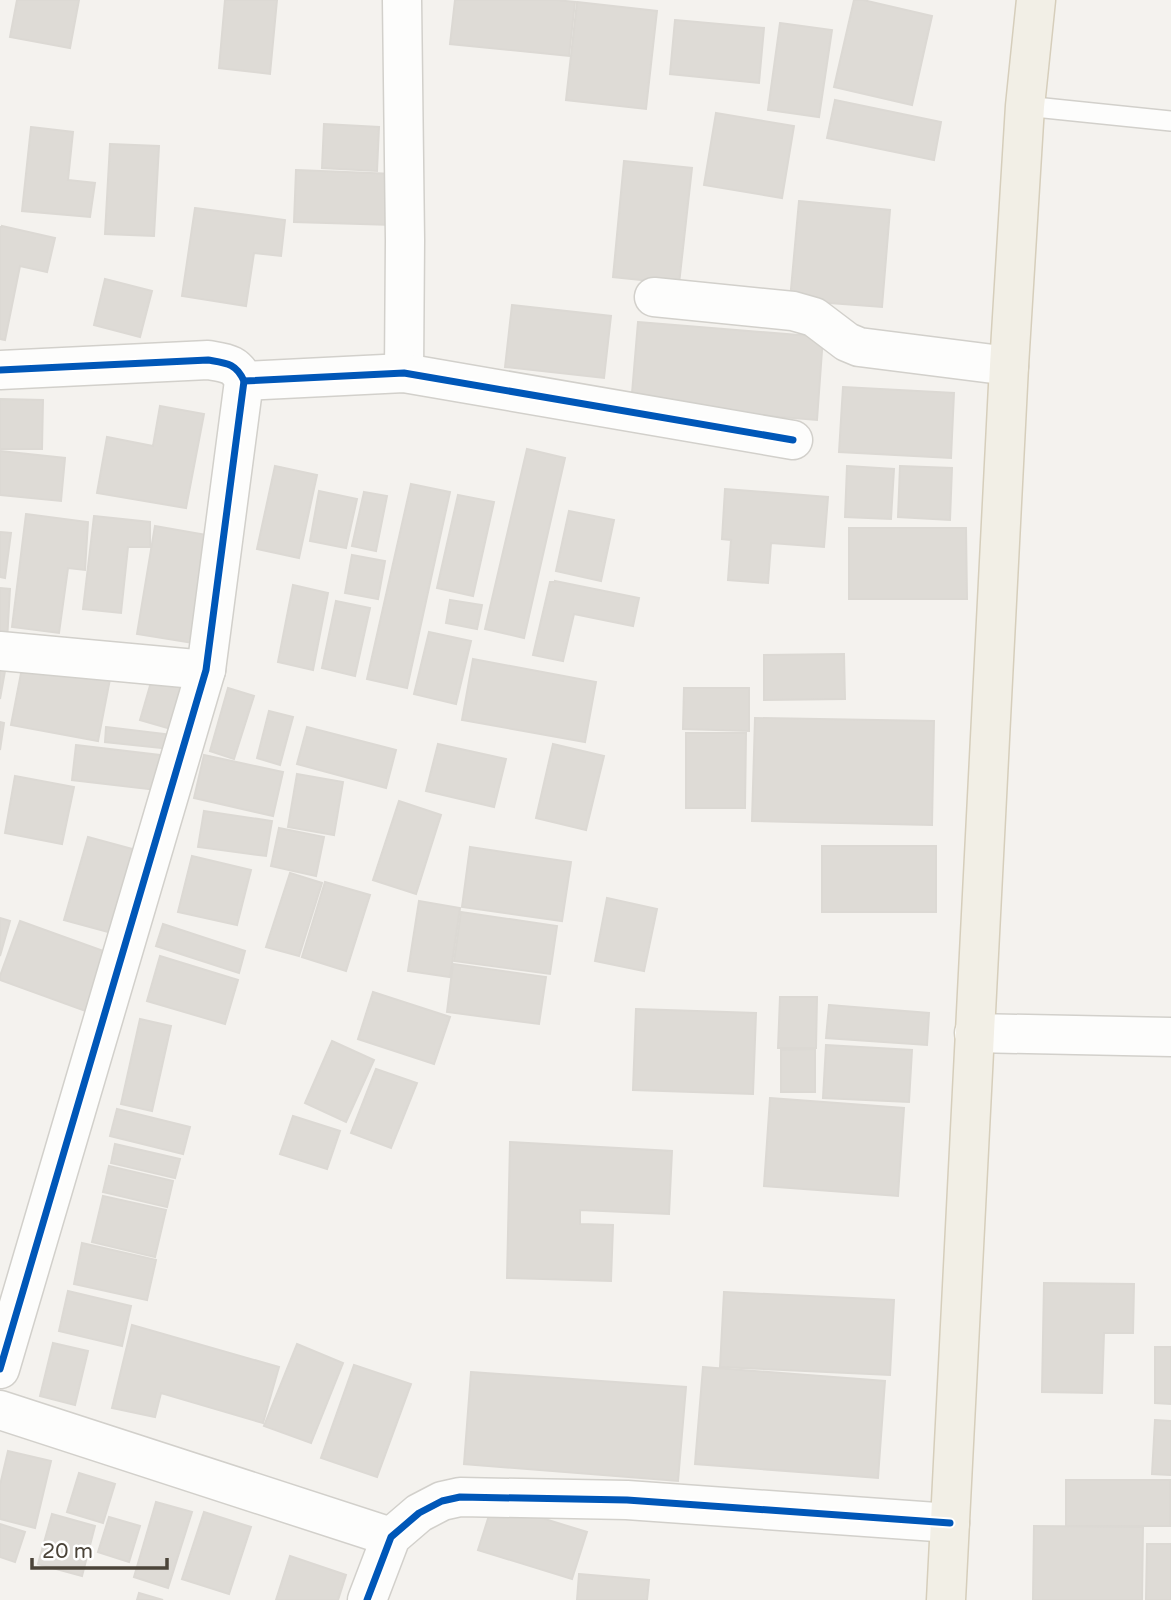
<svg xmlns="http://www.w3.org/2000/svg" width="1171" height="1600" font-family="'Varela Round',sans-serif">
  <rect width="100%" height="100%" fill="#f4f2ee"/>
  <g fill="#dedbd6" stroke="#dcd9d4" stroke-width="2">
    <polygon points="17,0 79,0 70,48 10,37"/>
    <polygon points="225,0 277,0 270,74 219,68"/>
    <polygon points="455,0 556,0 575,2 569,56 450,44"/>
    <polygon points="854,0 863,0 932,16 912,105 834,87"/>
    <polygon points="577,2 657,11 646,109 566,100"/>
    <polygon points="675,20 764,28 759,83 670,74"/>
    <polygon points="780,23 832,30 819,117 768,110"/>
    <polygon points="835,100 941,122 934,160 827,138"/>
    <polygon points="716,113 794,126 782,198 704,185"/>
    <polygon points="324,124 379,127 377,171 322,168"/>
    <polygon points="31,127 73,132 68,180 95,183 90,217 22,211"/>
    <polygon points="110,144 159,146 154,236 105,234"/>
    <polygon points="624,161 692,168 679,284 613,277"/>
    <polygon points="296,170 394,174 393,225 294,222"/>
    <polygon points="799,201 890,210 882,307 790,300"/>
    <polygon points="195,208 285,220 281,256 254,253 246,306 182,296"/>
    <polygon points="2,226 55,238 47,272 20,266 5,340 0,339 0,227 2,227"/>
    <polygon points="105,279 152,291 140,337 94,325"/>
    <polygon points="512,305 611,316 604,378 505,367"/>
    <polygon points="638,322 823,337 817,420 631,405"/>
    <polygon points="843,387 954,393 951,458 839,452"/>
    <polygon points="0,399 43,400 42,449 0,449"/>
    <polygon points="160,406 204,414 186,508 97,493 107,437 153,446"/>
    <polygon points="527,449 565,458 524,638 485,629"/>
    <polygon points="0,451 65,458 61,501 0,495"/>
    <polygon points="275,466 317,475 299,558 257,549"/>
    <polygon points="847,466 894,469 891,519 845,517"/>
    <polygon points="900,466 952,468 950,520 898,517"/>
    <polygon points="411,484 450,492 407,688 367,679"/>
    <polygon points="725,489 828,497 824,547 771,543 768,583 728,580 731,540 722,539"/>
    <polygon points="319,491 357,499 346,548 310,541"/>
    <polygon points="364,492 387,496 376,551 352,546"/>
    <polygon points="458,495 494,502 473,596 437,588"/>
    <polygon points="569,511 614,520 601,581 556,571"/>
    <polygon points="26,514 88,522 85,570 68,568 59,633 12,627"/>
    <polygon points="94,516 150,522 150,547 128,547 121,613 83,609"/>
    <polygon points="155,526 218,537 200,644 137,634"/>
    <polygon points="849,528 966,528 967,599 849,599"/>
    <polygon points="0,532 11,533 5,578 0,577"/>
    <polygon points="352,555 385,561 378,599 345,593"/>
    <polygon points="555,581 639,598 633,626 574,614 563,661 533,655 550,582 555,582"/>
    <polygon points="293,585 328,593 313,670 278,662"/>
    <polygon points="0,588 10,589 7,641 0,640"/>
    <polygon points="450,600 482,605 477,629 446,623"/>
    <polygon points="336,601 370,608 355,676 322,668"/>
    <polygon points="429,632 471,641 456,704 414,694"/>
    <polygon points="844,654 845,699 764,700 764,655"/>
    <polygon points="473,659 596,682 585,742 462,720"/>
    <polygon points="23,663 110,679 98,741 11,725"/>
    <polygon points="0,670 5,671 0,699"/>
    <polygon points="154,672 192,683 178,731 140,720"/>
    <polygon points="228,688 254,696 234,759 210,751"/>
    <polygon points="684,688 749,688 749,731 683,729"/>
    <polygon points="269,711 293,717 280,765 257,758"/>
    <polygon points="755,718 934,721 932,825 752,821"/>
    <polygon points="0,722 4,723 0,750"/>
    <polygon points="106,727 182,736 180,750 105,742"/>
    <polygon points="307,727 396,750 386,788 297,764"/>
    <polygon points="686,733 746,733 745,808 686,808"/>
    <polygon points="438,744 506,759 494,807 426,791"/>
    <polygon points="553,744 604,756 586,830 536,818"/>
    <polygon points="76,745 168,756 165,791 72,780"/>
    <polygon points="204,755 283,772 273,816 194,798"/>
    <polygon points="297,774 343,782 334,835 288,827"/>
    <polygon points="15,776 74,787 62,844 5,833"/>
    <polygon points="399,801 441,815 416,894 373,880"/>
    <polygon points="204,811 272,821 266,856 198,847"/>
    <polygon points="279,828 324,837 316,876 271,866"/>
    <polygon points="88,837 147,853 123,936 64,920"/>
    <rect x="822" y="846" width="114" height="66"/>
    <polygon points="470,847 571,862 562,921 462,907"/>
    <polygon points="192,856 251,870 237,925 178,912"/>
    <polygon points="290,873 322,883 299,956 266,947"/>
    <polygon points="325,882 370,895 346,971 302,957"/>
    <polygon points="607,898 657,909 644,971 595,961"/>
    <polygon points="419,901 460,908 450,977 408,971"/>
    <polygon points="461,912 557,926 550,974 454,961"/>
    <polygon points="0,918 10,921 0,956"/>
    <polygon points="20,921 112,954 91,1013 0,980 0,976"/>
    <polygon points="163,924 245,951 239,973 156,946"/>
    <polygon points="160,956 238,980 225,1024 147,1001"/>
    <polygon points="453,964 546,977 539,1024 447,1012"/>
    <polygon points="373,992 450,1017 434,1064 358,1039"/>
    <polygon points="780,997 817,997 816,1048 778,1048"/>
    <polygon points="829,1005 929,1013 927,1045 826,1038"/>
    <polygon points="636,1009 756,1013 753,1094 633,1090"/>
    <polygon points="140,1019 171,1026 152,1111 121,1104"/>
    <polygon points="332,1041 374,1060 346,1122 305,1103"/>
    <polygon points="826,1045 912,1050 909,1102 823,1098"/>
    <polygon points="815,1049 815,1092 781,1092 781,1050"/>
    <polygon points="376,1069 417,1083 391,1148 351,1133"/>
    <polygon points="770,1098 904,1108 898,1196 764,1186"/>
    <polygon points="117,1109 190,1127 183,1154 110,1136"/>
    <polygon points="293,1116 340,1131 327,1169 280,1154"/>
    <polygon points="510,1142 672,1151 669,1214 580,1210 580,1224 613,1225 611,1281 507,1278"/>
    <polygon points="115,1144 180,1159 175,1178 111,1163"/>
    <polygon points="109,1166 173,1181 167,1207 103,1192"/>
    <polygon points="103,1196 166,1210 155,1257 92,1242"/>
    <polygon points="82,1243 156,1260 147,1300 74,1284"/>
    <polygon points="1044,1283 1134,1284 1133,1333 1104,1333 1102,1393 1042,1392"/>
    <polygon points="68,1291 131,1306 122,1346 59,1331"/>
    <polygon points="724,1292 894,1300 890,1375 720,1367"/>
    <polygon points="132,1325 279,1367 263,1423 161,1393 155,1417 112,1408"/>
    <polygon points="53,1343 88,1351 75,1405 40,1396"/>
    <polygon points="297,1344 343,1363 311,1443 264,1426"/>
    <polygon points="1155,1347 1171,1347 1171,1404 1155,1403"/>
    <polygon points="354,1365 411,1384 377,1477 321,1458"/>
    <polygon points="703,1367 885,1381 878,1478 695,1464"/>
    <polygon points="471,1372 686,1387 678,1481 464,1464"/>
    <polygon points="1155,1420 1171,1421 1171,1475 1152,1474"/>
    <polygon points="8,1451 51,1461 35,1528 0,1519 0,1485"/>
    <polygon points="79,1473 115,1484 103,1523 67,1512"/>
    <rect x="1066" y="1480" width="104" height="46"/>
    <polygon points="156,1502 192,1512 168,1588 134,1577"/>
    <polygon points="493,1503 587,1532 572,1579 478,1550"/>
    <polygon points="204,1512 251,1527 229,1594 182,1579"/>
    <polygon points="52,1514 95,1526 82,1576 38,1564"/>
    <polygon points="109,1517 140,1526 129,1562 98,1552"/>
    <polygon points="0,1524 25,1532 15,1562 0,1557"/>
    <polygon points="1034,1526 1143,1527 1142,1600 1033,1600"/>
    <polygon points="1147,1544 1171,1544 1171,1600 1146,1600"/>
    <polygon points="290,1556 346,1575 338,1600 276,1600"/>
    <polygon points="579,1574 649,1580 647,1600 577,1600"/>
    <polygon points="139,1593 163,1600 137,1600"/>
  </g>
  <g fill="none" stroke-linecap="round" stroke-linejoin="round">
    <defs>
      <polyline id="lane" points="1025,106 1171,121"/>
      <g id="street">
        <polyline points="402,0 405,240 404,373"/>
        <polyline points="654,297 793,311 814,317 847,342 859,347 1009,366"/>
        <path d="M0 370 208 360C226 363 236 363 244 381L206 670 0 1369"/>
        <polyline points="244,381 404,373 793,440"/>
        <polyline points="0,651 206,670"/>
        <polyline points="974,1033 1171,1037"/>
        <polyline points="0,1410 391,1537"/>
        <polyline points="367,1600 391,1537 419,1513 442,1501 460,1497 627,1500 950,1523"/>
      </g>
      <polyline id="primary" points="946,1600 1009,366 1025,106 1036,0"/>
    </defs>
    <use href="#lane" stroke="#d2d0cb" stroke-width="22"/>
    <use href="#street" stroke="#d2d0cb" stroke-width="41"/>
    <use href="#primary" stroke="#d6cebb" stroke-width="41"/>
    <use href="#lane" stroke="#fdfdfc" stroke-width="19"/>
    <use href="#street" stroke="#fdfdfc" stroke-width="38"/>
    <use href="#primary" stroke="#f2efe6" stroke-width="38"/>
    <defs>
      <g id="cycleway">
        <path d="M0 370 208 360C226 363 236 363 244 381L206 670 0 1369"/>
        <polyline points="244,381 404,373 793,440"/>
        <polyline points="367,1600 391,1537 419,1513 442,1501 460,1497 627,1500 950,1523"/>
      </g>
    </defs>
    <use href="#cycleway" stroke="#fff" stroke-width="11"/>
    <use href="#cycleway" stroke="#0057b8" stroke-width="7"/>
  </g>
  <path d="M32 1558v10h135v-10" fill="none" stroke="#4b4439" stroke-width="3.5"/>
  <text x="42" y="1558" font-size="21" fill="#4b4439" stroke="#ffffff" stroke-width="5" paint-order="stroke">20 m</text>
</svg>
